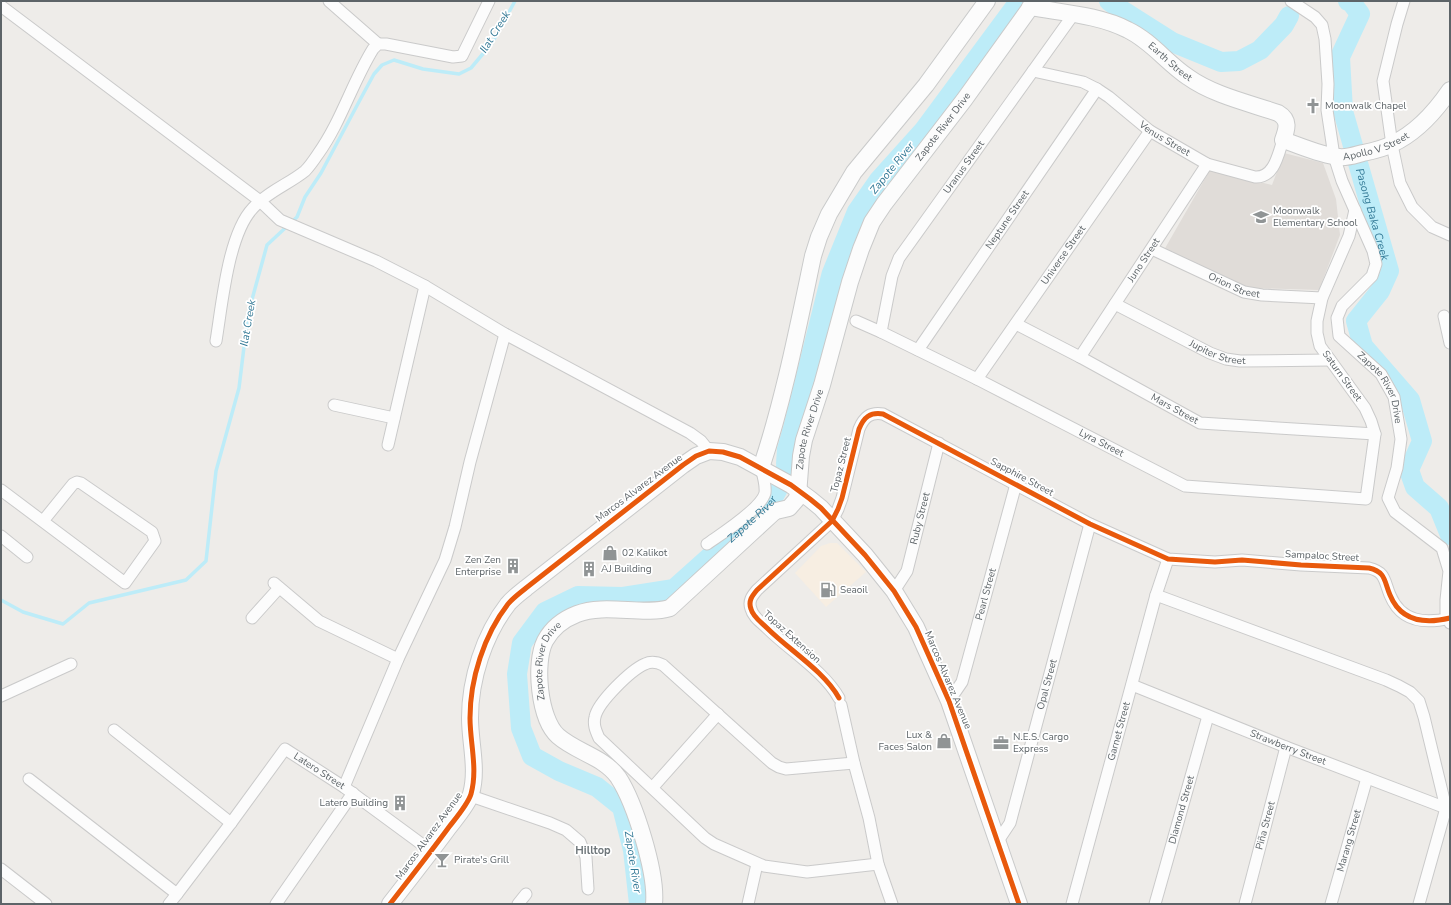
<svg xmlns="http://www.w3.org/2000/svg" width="1451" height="905" font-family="'Nunito Sans',sans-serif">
  <rect width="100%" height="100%" fill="#eeece9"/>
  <polygon fill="#f7eee2" points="830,543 837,543 866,572 826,607 795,573 821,546"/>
  <polygon fill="#e0dcd8" points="1284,153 1323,163 1336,199 1340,235 1319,290 1248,288 1164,250 1210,170 1272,185"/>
  <polygon fill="#bdecf8" points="1007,1 1029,1 872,209 793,474 782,470 776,464 777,448 783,427 822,271 848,207 871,174 916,124"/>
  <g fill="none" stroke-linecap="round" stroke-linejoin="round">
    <polyline stroke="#bdecf8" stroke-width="3.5" points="1,600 23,612 63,624 89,603 186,580 206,561 216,471 239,388 248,314 267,245 297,217 305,197 321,173 361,98 374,74 382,65 394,60 423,69 459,74 471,68 492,43 515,1"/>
    <g stroke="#bdecf8" stroke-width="20">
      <polyline points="1109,1 1120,9 1172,42 1221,62 1239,61 1260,50 1284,25 1289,16"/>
      <path id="s1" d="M1348 1 1351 2 1360 14 1340 57 1343 111 1389 271 1380 291 1356 321 1363 346 1410 400 1422 441 1409 470 1415 487 1439 508 1450 535"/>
      <path id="s2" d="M639 904 633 850 622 807 597 787 559 771 532 756 521 728 517 674 522 643 545 612 578 596 623 597 674 589 769 504C784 481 786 470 791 444"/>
    </g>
    <defs>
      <g id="street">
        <polyline points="329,1 378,44"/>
        <path id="s3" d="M1291 1 1315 17 1322 25 1325 39 1328 84 1327 110 1334 156 1342 181 1373 251 1376 264 1372 276 1342 306 1337 318 1339 336 1381 374 1394 397 1401 439 1397 468 1388 498 1395 512 1442 548 1449 571 1446 600V613L1450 623"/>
        <polyline points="1404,1 1397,24 1383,81 1392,145 1400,183 1412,207 1432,227 1450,235"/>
        <polyline points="1,6 260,201 280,220 376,261 425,286 505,334 690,433 701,441 709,451"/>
        <path id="s4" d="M1033 71 1083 82 1097 89 1109 97 1150 131 1207 164 1255 177C1274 178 1278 155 1283 140"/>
        <path id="s5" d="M1152 249 1244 292 1262 295 1322 298"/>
        <path id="s6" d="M1115 304 1210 353 1226 359 1240 361 1330 360"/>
        <polyline points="1444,316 1450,343"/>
        <path id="s7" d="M856 321 881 332 977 379 1185 486 1366 499 1375 434 1371 421 1365 408 1320 346 1317 333V321L1322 298 1349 236 1355 210"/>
        <path id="s8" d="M1016 324 1080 357 1200 423 1375 434"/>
        <path id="s9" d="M881 332 892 276 899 258 1073 15"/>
        <path d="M216 341C222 305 228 234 253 208 267 192 289 184 305 171 310 166 314 160 318 154 341 122 352 83 373 49L378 44H386L453 57 462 56 489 1"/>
        <path id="s10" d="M918 350 1097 89"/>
        <path id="s11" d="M1080 357 1207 164"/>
        <path id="s12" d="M977 379 1150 131"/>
        <polyline points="334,405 394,418"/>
        <polyline points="388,445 425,286"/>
        <polyline points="1,490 125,583 155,541 152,532 81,483 77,482 73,484 43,521"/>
        <polyline points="1,536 27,557"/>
        <path d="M707 544C721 534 761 509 765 493 766 485 763 475 761 468"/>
        <polyline points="274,583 319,621 398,659"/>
        <path id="s13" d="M894 591 907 571 939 443"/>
        <polyline points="1156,595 1386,680 1399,686 1410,692 1419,701 1424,717 1446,808"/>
        <polyline points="252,618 279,588"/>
        <path id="s14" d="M1132 685 1286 747 1446 808"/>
        <polyline points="1,696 71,664"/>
        <path d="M839 698C824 671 789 650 767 628 761 622 753 617 751 609 748 601 752 596 757 590L832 521 838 509 842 498 859 429C864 417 870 412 883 414L1090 524 1168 559 1215 562 1242 560 1301 565 1369 568C1386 572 1384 581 1390 595 1401 622 1425 624 1450 618"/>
        <path id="s15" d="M949 701 962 682 1016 484"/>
        <polyline points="841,705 854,763 869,818 878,864 892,904"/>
        <polyline points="114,730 231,823"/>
        <path d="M854 763 786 769 779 767 772 763 663 665C657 662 651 661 645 664 631 670 598 702 595 717 593 725 596 731 599 738L705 838 714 844 764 866 807 872 878 864"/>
        <path id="s16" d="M29 779 177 894 231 823 285 749 344 787 431 851"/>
        <polyline points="344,787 398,659 445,560 455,527 470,462 505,334"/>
        <polyline points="653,787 718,714"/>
        <polyline points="471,796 550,823 566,830 580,842 586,857 588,889"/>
        <path id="s17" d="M998 841 1010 823 1090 524"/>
        <polyline points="1,869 46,904"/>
        <polyline points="169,904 177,894"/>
        <polyline points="276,904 353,793"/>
        <polyline points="518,904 526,894"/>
        <polyline points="748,904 757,864"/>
        <path id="s18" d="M1072 904 1156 595 1168 559"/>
        <path id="s19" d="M1155 904 1208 716"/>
        <path id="s20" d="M1245 904 1286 747"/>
        <path id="s21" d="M1331 904 1367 778"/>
        <polyline points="1419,904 1446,808"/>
      </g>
      <g id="secondary">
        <path id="s22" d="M1030 7C1063 13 1099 15 1128 30 1151 41 1167 63 1188 77 1213 95 1249 103 1278 113 1290 120 1287 129 1283 140 1301 146 1320 155 1339 157 1347 158 1355 155 1363 153 1373 151 1383 149 1392 144 1416 133 1435 112 1450 90"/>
        <path d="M761 468C784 399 798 327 813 256L819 237 829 214 854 172 926 85 987 1"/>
        <path d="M390 904C410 878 430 853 449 827 456 818 468 804 471 794 478 769 470 743 470 718 470 679 484 635 508 604 513 598 520 593 526 588L683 465 696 456 709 451 723 452 740 457 791 485 810 499 821 508 865 555 894 591 916 627 949 701 1019 904"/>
        <path id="s23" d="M654 904C657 873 635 803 618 777 604 757 576 752 558 736 539 719 534 663 545 641 552 628 564 619 577 614 605 603 643 616 670 608L773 513 776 511 789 508 796 500 798 495 801 456 804 440 822 385 850 282 861 249 872 222 884 204 964 100 1035 1"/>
      </g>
    </defs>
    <use href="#street" stroke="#cacaca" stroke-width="13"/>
    <use href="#secondary" stroke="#c9caca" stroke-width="18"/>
    <use href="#street" stroke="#fcfcfc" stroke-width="11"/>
    <use href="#secondary" stroke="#fcfcfc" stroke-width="16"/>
    <defs>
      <g id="cycleway">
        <path d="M839 698C824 671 789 650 767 628 761 622 753 617 751 609 748 601 752 596 757 590L832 521 838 509 842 498 859 429C864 417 870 412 883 414L1090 524 1168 559 1215 562 1242 560 1301 565 1369 568C1386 572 1384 581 1390 595 1401 622 1425 624 1450 618"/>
        <path d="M390 904C410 878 430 853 449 827 456 818 468 804 471 794 478 769 470 743 470 718 470 679 484 635 508 604 513 598 520 593 526 588L683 465 696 456 709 451 723 452 740 457 791 485 810 499 821 508 865 555 894 591 916 627 949 701 1019 904"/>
      </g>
    </defs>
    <use href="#cycleway" stroke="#fff" stroke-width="8"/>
    <use href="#cycleway" stroke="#e8590c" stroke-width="5"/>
  </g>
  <defs>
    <symbol id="church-bare" viewBox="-9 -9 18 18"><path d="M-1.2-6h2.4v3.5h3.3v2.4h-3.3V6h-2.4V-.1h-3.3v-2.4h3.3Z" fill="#909495" stroke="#fff" stroke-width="2.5" paint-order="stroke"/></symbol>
    <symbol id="school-bare" viewBox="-9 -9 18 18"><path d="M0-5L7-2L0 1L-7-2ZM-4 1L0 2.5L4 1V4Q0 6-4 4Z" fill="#909495" stroke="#fff" stroke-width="2.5" paint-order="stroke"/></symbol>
    <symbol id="shop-bare" viewBox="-9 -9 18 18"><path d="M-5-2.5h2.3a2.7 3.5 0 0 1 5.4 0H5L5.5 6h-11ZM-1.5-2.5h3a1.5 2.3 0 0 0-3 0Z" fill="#909495" stroke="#fff" stroke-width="2.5" paint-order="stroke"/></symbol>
    <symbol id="building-bare" viewBox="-9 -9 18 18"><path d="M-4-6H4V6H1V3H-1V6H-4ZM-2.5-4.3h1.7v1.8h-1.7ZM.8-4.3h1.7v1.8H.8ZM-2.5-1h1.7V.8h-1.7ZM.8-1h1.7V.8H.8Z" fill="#909495" stroke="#fff" stroke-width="2.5" paint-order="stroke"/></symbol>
    <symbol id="fuel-bare" viewBox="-9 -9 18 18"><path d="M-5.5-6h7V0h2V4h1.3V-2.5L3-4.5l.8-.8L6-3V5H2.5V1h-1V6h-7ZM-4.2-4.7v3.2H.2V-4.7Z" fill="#909495" stroke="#fff" stroke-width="2.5" paint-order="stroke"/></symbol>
    <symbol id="office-bare" viewBox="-9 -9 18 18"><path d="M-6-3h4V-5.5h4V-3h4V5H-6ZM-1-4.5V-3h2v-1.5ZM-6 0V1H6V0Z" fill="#909495" stroke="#fff" stroke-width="2.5" paint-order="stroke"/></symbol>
    <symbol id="bar-bare" viewBox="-9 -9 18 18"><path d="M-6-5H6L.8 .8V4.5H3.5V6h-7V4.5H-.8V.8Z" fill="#909495" stroke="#fff" stroke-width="2.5" paint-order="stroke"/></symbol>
  </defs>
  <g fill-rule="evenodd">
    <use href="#church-bare" x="1302" y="95" width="22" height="22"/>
    <use href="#school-bare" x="1250" y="206" width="22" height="22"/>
    <use href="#shop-bare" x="599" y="542" width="22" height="22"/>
    <use href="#building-bare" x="502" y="555" width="22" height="22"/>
    <use href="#building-bare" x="578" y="558" width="22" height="22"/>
    <use href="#fuel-bare" x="817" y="579" width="22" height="22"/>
    <use href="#shop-bare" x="933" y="730" width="22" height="22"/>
    <use href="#office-bare" x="990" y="732" width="22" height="22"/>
    <use href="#building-bare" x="389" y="792" width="22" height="22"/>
    <use href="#bar-bare" x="431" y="849" width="22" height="22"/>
  </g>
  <g text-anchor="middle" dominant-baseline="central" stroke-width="3.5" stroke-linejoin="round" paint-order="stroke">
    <g font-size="10" fill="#5d6468" stroke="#fff">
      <text stroke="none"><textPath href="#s22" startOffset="154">Earth Street</textPath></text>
      <text stroke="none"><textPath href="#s23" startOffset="1019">Zapote River Drive</textPath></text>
      <text stroke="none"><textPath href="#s4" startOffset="151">Venus Street</textPath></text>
      <text stroke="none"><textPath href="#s22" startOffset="403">Apollo V Street</textPath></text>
      <text stroke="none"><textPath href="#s9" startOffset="188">Uranus Street</textPath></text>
      <text stroke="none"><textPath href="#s10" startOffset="158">Neptune Street</textPath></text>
      <text stroke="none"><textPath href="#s12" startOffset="151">Universe Street</textPath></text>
      <text stroke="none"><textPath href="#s11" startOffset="116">Juno Street</textPath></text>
      <text stroke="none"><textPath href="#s5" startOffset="90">Orion Street</textPath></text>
      <text stroke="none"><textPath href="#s6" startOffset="114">Jupiter Street</textPath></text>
      <text transform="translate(1342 376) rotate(54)">Saturn Street</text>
      <text stroke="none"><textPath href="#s3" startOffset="442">Zapote River Drive</textPath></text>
      <text stroke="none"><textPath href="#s8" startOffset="180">Mars Street</textPath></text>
      <text stroke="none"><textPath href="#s23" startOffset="683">Zapote River Drive</textPath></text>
      <text stroke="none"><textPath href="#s7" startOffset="274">Lyra Street</textPath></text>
      <text transform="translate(841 465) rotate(-76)">Topaz Street</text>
      <text transform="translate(1022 477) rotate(28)">Sapphire Street</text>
      <text transform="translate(639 488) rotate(-37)">Marcos Alvarez Avenue</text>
      <text stroke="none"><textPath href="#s13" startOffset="78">Ruby Street</textPath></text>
      <text transform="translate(1322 556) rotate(3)">Sampaloc Street</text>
      <text stroke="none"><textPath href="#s15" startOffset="114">Pearl Street</textPath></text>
      <text transform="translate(792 637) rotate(42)">Topaz Extension</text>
      <text stroke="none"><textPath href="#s23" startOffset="288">Zapote River Drive</textPath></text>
      <text transform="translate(948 680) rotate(67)">Marcos Alvarez Avenue</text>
      <text stroke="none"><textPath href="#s17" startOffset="165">Opal Street</textPath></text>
      <text stroke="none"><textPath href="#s18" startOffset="179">Garnet Street</textPath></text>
      <text stroke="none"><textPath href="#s14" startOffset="168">Strawberry Street</textPath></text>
      <text stroke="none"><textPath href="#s16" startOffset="409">Latero Street</textPath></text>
      <text stroke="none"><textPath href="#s19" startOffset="98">Diamond Street</textPath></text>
      <text stroke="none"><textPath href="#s20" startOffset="81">Piña Street</textPath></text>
      <text transform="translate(429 836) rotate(-54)">Marcos Alvarez Avenue</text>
      <text stroke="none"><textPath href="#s21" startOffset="66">Marang Street</textPath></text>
    </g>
    <g font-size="10" fill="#5d6468" stroke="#fff" text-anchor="start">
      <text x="1325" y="106">Moonwalk Chapel</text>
      <text x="1273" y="211">Moonwalk<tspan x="1273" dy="12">Elementary School</tspan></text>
      <text x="622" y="553">02 Kalikot</text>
      <text x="501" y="560" text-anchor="end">Zen Zen<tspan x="501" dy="12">Enterprise</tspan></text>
      <text x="601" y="569">AJ Building</text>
      <text x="840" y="590">Seaoil</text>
      <text x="932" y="735" text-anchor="end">Lux &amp;<tspan x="932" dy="12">Faces Salon</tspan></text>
      <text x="1013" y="737">N.E.S. Cargo<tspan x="1013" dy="12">Express</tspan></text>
      <text x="388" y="803" text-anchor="end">Latero Building</text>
      <text x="454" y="860">Pirate's Grill</text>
    </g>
    <g font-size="11" font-style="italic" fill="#317895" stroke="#fff">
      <text transform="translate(495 32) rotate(-58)">Ilat Creek</text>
      <text transform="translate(892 168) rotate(-51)">Zapote River</text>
      <text stroke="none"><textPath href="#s1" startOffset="227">Pasong Baka Creek</textPath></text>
      <text transform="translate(248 323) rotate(-80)">Ilat Creek</text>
      <text stroke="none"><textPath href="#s2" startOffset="595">Zapote River</textPath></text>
      <text transform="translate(633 862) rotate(81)">Zapote River</text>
    </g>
    <g font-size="11" font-weight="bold" fill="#6e767a" stroke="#fff">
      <text x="593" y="850">Hilltop</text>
    </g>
  </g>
  <rect width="1451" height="905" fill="none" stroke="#5d6468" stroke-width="4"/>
</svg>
